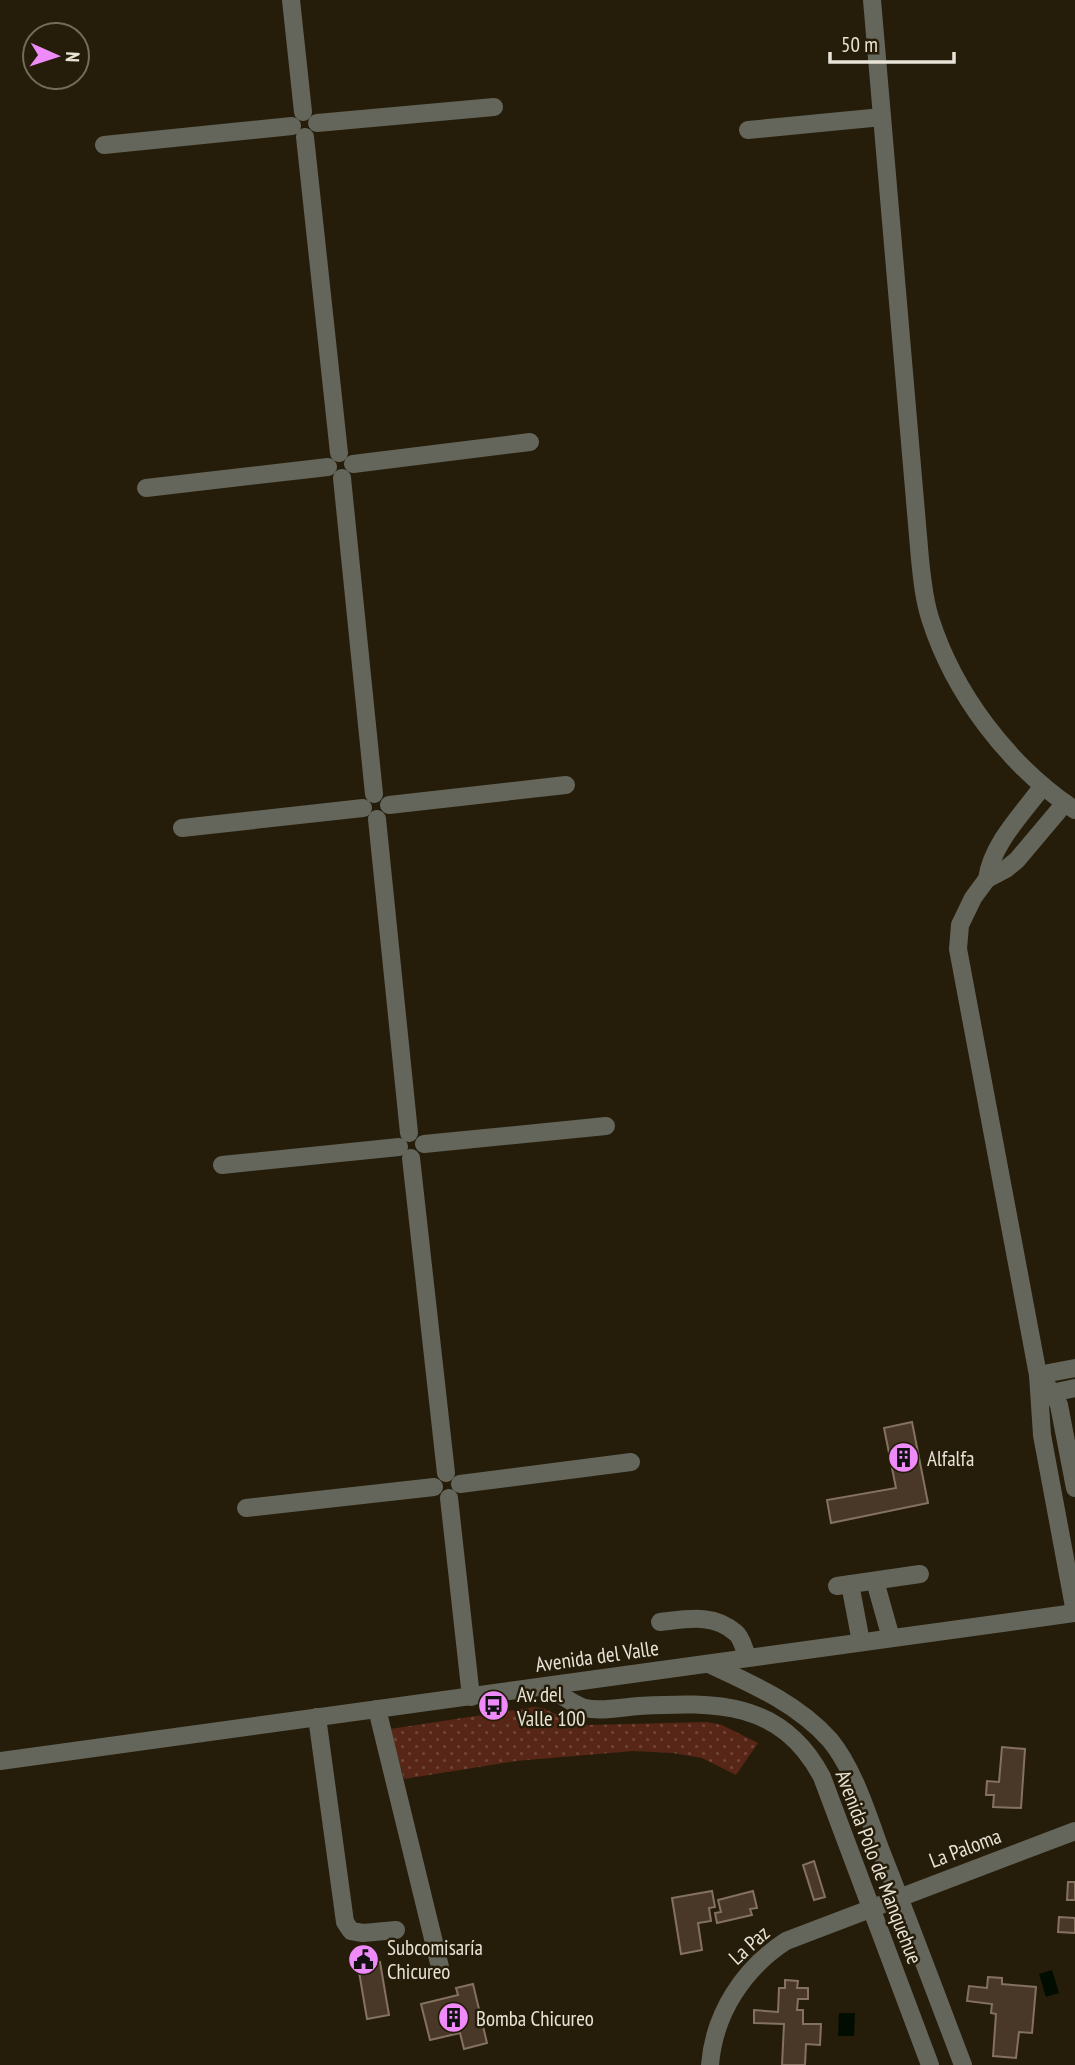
<svg xmlns="http://www.w3.org/2000/svg" width="1075" height="2065" font-family="'PT Sans Narrow',sans-serif">
  <defs>
    <pattern id="green-dots" width="8" height="8" patternUnits="userSpaceOnUse" patternTransform="scale(1.75)"><rect width="8" height="8" fill="#572616"/><path d="M2 2h.1M6 6h.1" fill="none" stroke="#6f4537" stroke-width="1.8" stroke-linecap="round"/></pattern>
  </defs>
  <rect width="100%" height="100%" fill="#251d09"/>
  <polygon fill="url(#green-dots)" points="534,1707 543,1708 575,1724 587,1725 707,1722 722,1725 758,1743 736,1775 702,1758 673,1753 633,1751 516,1761 404,1779 390,1729"/>
  <g fill="#000d00">
    <polygon points="1052,1970 1059,1993 1046,1997 1039,1974"/>
    <polygon points="839,2013 855,2013 854,2036 838,2036"/>
  </g>
  <g fill="#493828" stroke="#84715f" stroke-width="2">
    <polygon points="912,1422 928,1503 831,1523 827,1500 896,1488 884,1428"/>
    <polygon points="1002,1747 1025,1749 1021,1808 993,1807 994,1795 986,1795 987,1781 999,1782"/>
    <polygon points="814,1861 825,1897 814,1900 803,1865"/>
    <polygon points="1068,1882 1075,1882 1075,1900 1067,1900"/>
    <polygon points="712,1891 715,1907 709,1908 711,1921 698,1923 702,1950 681,1954 672,1898"/>
    <polygon points="753,1891 757,1908 750,1909 752,1915 717,1923 715,1913 721,1912 718,1900"/>
    <polygon points="1059,1917 1075,1918 1075,1933 1058,1932"/>
    <polygon points="373,1952 375,1963 380,1962 389,2015 367,2019 356,1954"/>
    <polygon points="988,1977 1002,1978 1002,1984 1036,1987 1032,2033 1019,2032 1016,2058 993,2056 996,2014 991,2013 992,2004 967,2001 969,1986 987,1988"/>
    <polygon points="785,1980 798,1981 797,1988 808,1988 808,1999 798,1999 797,2010 803,2010 803,2024 821,2024 820,2045 806,2044 805,2065 782,2065 784,2024 754,2023 754,2010 778,2012 779,1988 785,1988"/>
    <polygon points="473,1984 487,2043 464,2049 460,2033 430,2040 421,2004 458,1995 456,1988"/>
  </g>
  <g fill="none" stroke-linecap="round" stroke-linejoin="round">
    <g stroke="#64655b" stroke-width="18">
      <polyline points="291,0 303,112"/>
      <path d="M872 0 920 559C922 579 924 599 930 618 954 694 1009 766 1075 810"/>
      <polyline points="317,123 494,107"/>
      <polyline points="748,130 882,117"/>
      <polyline points="305,137 339,453"/>
      <polyline points="104,145 292,126"/>
      <polyline points="353,464 530,442"/>
      <polyline points="342,478 374,794"/>
      <polyline points="146,488 328,467"/>
      <polyline points="1065,803 1017,860 1006,869 987,879 973,898 960,925 958,949 1038,1375 1042,1435 1075,1612"/>
      <polyline points="389,805 566,785"/>
      <polyline points="377,819 409,1133"/>
      <polyline points="182,828 363,808"/>
      <path d="M987 879C992 844 1022 814 1043 786"/>
      <polyline points="424,1144 606,1126"/>
      <polyline points="411,1158 446,1473"/>
      <polyline points="222,1165 399,1147"/>
      <polyline points="1038,1375 1053,1393 1059,1405 1075,1488"/>
      <polyline points="1038,1375 1075,1368"/>
      <polyline points="1042,1395 1075,1388"/>
      <polyline points="460,1484 631,1462"/>
      <polyline points="449,1498 471,1697"/>
      <polyline points="246,1508 434,1487"/>
      <polyline points="875,1581 891,1638"/>
      <polyline points="850,1584 861,1642"/>
      <polyline points="837,1586 920,1574"/>
      <path d="M660 1622C687 1619 714 1613 736 1633 742 1638 744 1650 748 1658"/>
      <path d="M709 1664C752 1684 798 1704 830 1740 854 1769 868 1816 881 1851 909 1922 936 1994 963 2065"/>
      <path d="M548 1686C559 1694 572 1704 585 1708 601 1712 623 1707 639 1706 716 1702 781 1700 822 1777L930 2065"/>
      <polyline points="377,1709 440,1967"/>
      <polyline points="317,1717 345,1922 351,1931 363,1933 396,1930"/>
      <polyline points="0,1761 1075,1613"/>
      <path d="M710 2065C714 2014 743 1969 786 1941L1075 1831"/>
    </g>
  </g>
  <defs>
    <symbol id="building-disc" viewBox="-11 -11 22 22"><circle r="9.5" fill="#ee8bf8" stroke="#251d09"/><path d="M-4-6H4V6H1V3H-1V6H-4ZM-2.5-4.3h1.7v1.8h-1.7ZM.8-4.3h1.7v1.8H.8ZM-2.5-1h1.7V.8h-1.7ZM.8-1h1.7V.8H.8Z" fill="#111"/></symbol>
    <symbol id="bus-disc" viewBox="-11 -11 22 22"><circle r="9.5" fill="#ee8bf8" stroke="#251d09"/><path d="M-5-6H5V4H4V6H2V4H-2V6H-4V4H-5ZM-3.5-4V0h7V-4ZM-3.5 1.2v1.5H-2V1.2ZM2 1.2v1.5H3.5V1.2Z" fill="#111"/></symbol>
    <symbol id="civic-disc" viewBox="-11 -11 22 22"><circle r="9.5" fill="#ee8bf8" stroke="#251d09"/><path d="M-.6-6.5H3V-4.5H.6V-3L4-1V1h2V6H-6V1h2V-1L-.6-3ZM-1.2 2.5V6h2.4V2.5Z" fill="#111"/></symbol>
  </defs>
  <g fill-rule="evenodd">
    <use href="#building-disc" x="886" y="1440" width="35" height="35"/>
    <use href="#bus-disc" x="476" y="1688" width="35" height="35"/>
    <use href="#civic-disc" x="346" y="1942" width="35" height="35"/>
    <use href="#building-disc" x="436" y="2000" width="35" height="35"/>
  </g>
  <g text-anchor="middle" dominant-baseline="central" stroke-width="5" stroke-linejoin="round" paint-order="stroke">
    <g font-size="21" fill="#e8e3d7" stroke="#251d09" text-anchor="start">
      <text x="927" y="1458">Alfalfa</text>
      <text x="517" y="1694">Av. del<tspan x="517" dy="24">Valle 100</tspan></text>
      <text x="387" y="1947">Subcomisaría<tspan x="387" dy="24">Chicureo</tspan></text>
      <text x="476" y="2018">Bomba Chicureo</text>
    </g>
    <g font-size="21" fill="#e8e3d7" stroke="#251d09">
      <text transform="translate(597 1656) rotate(-8)">Avenida del Valle</text>
      <text transform="translate(965 1848) rotate(-21)">La Paloma</text>
      <text transform="translate(879 1867) rotate(69)">Avenida Polo de Manquehue</text>
      <text transform="translate(749 1945) rotate(-42)">La Paz</text>
    </g>
  </g>
  <g transform="translate(56 56) rotate(93)"><circle r="33" fill="#251d09" stroke="#736c5b" stroke-width="2"/>
  <path d="M0-5L12 26L0 18L-12 26Z" fill="#ee8bf8"/>
  <text y="-10" font-size="19" font-weight="bold" text-anchor="middle" fill="#e8e3d7">N</text>
  </g>
  <path d="M830 52v10h124v-10" fill="none" stroke="#e8e3d7" stroke-width="3.5"/>
  <text x="841" y="52" font-size="21" fill="#e8e3d7" stroke="#251d09" stroke-width="5" paint-order="stroke">50 m</text>
</svg>
